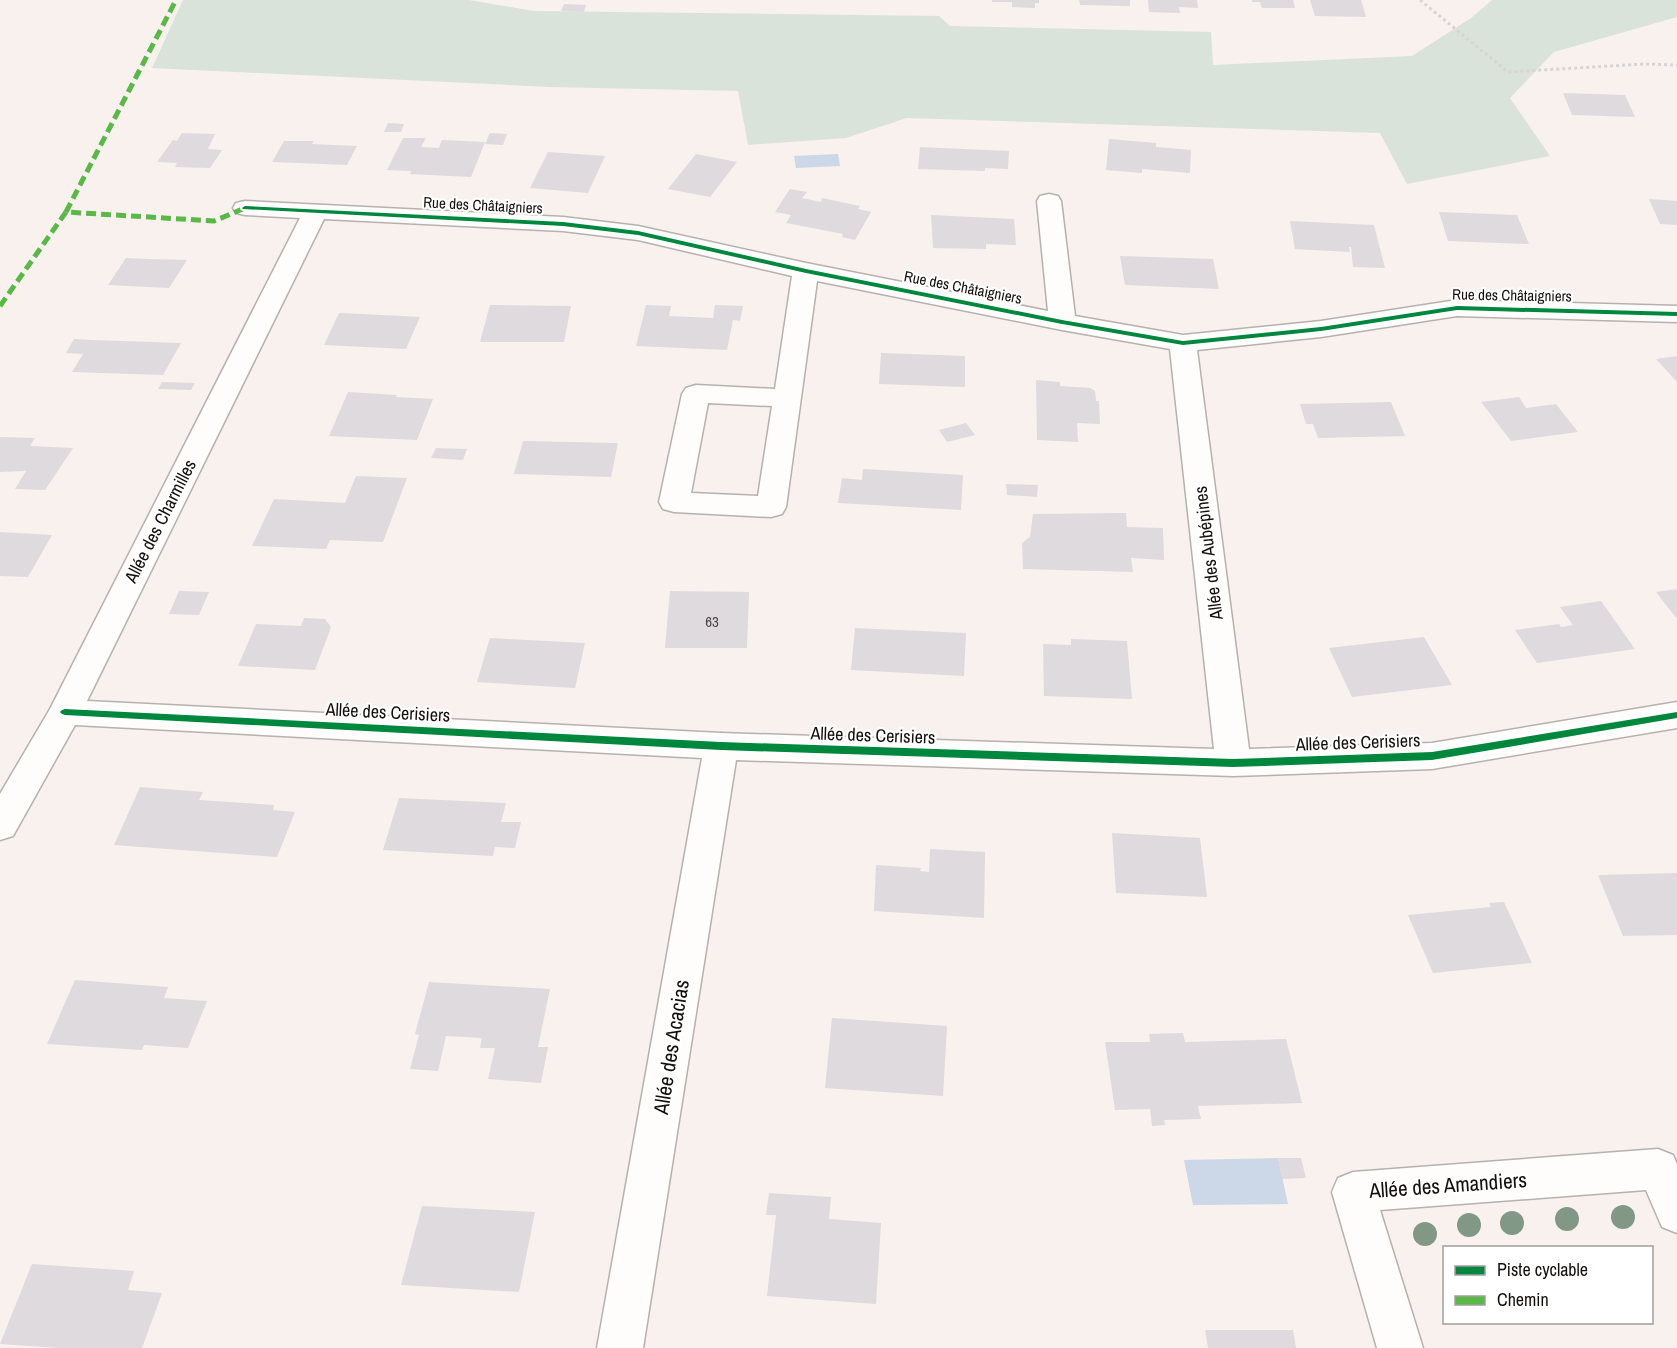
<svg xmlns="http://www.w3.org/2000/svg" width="1677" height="1348" font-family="'Archivo Narrow',sans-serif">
  <rect width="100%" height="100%" fill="#f8f1ee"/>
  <polygon fill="#dae3d9" points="183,0 469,0 534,11 939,16 950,26 1211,32 1213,65 1412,56 1471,18 1492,0 1677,0 1677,17 1554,52 1510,98 1550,156 1407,184 1380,133 907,118 846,138 748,145 738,91 550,87 152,68"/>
  <g fill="#ccd7e8">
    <polygon points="838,154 840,166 796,168 794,156"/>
    <polygon points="1278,1158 1288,1204 1193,1205 1184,1160"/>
  </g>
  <g fill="#dfdade">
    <polygon points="992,0 1039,0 1039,3 1035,3 1035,8 1012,7 1012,2 992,2"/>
    <polygon points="1079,0 1130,0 1130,6 1080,5"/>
    <polygon points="1148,0 1197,0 1198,8 1179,7 1180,13 1149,12"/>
    <polygon points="1252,0 1293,0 1295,8 1262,8 1260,2 1252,2"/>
    <polygon points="1310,0 1361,0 1366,17 1315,16"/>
    <polygon points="564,4 586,5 584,12 561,11"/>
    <polygon points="1563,93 1625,95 1635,117 1572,115"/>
    <polygon points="388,123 404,124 401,132 384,132"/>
    <polygon points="182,133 215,134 208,149 222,150 210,168 175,167 177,163 157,162 173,140 177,141"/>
    <polygon points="490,133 507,134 503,145 485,144"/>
    <polygon points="403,138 426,138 421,147 439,148 442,140 485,142 471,177 410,174 411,171 387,170"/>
    <polygon points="1109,139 1156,143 1156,147 1191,150 1190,173 1142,169 1142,173 1106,170"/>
    <polygon points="284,141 314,141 312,144 357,146 347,165 272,162"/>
    <polygon points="920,147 1009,151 1008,169 985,168 985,171 918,169"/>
    <polygon points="548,152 605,156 588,193 530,188"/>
    <polygon points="696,154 737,162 710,197 668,189"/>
    <polygon points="790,189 807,192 802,198 821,202 822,198 860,206 858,209 871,212 855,240 842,237 843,234 786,223 791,215 775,212"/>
    <polygon points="1649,199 1677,201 1677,225 1660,224"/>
    <polygon points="1439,212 1517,215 1529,244 1448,241"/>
    <polygon points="931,215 1014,219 1016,245 986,244 986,249 933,248"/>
    <polygon points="1290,221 1374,225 1385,268 1353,267 1351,247 1349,247 1350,252 1295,249"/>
    <polygon points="1120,256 1213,259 1219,289 1125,285"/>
    <polygon points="126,258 148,259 187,260 169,288 108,285"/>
    <polygon points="490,305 571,306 564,342 480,342"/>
    <polygon points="646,305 671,306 669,316 713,318 715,305 743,306 740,321 733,320 727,350 636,346"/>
    <polygon points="339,313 363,314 420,317 406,349 324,345"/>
    <polygon points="74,339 92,340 181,343 163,375 72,372 83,354 66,353"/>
    <polygon points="881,353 965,356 965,387 879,384"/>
    <polygon points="1677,356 1677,382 1656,359"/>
    <polygon points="1036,380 1060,382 1060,386 1090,388 1095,391 1096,401 1099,401 1100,424 1077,423 1078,442 1037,440"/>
    <polygon points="162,382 195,383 191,390 158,389"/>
    <polygon points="348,392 397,395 396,397 433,399 417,440 329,436"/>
    <polygon points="1519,397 1526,408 1556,404 1578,432 1511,441 1481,402"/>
    <polygon points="1391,402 1405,436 1318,438 1313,424 1306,424 1300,404"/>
    <polygon points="966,423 975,435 947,442 939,430"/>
    <polygon points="0,437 35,438 30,446 73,448 45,490 15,489 26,471 0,472"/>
    <polygon points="523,441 618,443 611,477 514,474"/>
    <polygon points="436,448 467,449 463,460 431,458"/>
    <polygon points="863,469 963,475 961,510 838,503 842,478 862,480"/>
    <polygon points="356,476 407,478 383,542 330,540 326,549 252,546 274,499 345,503"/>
    <polygon points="1006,484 1038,485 1037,497 1007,495"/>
    <polygon points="1126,513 1127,527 1163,528 1164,560 1131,558 1133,572 1023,569 1022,543 1030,537 1033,514"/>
    <polygon points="0,532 52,535 28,577 0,576"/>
    <polygon points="1677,589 1677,619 1656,592"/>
    <polygon points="179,591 209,592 199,615 169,614"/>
    <polygon points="670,591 749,592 747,648 665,648"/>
    <polygon points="1601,601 1635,649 1537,663 1515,630 1559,624 1561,627 1573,625 1560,607"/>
    <polygon points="304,618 325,619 331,627 315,670 238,666 256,624 301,626"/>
    <polygon points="855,628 966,633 964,676 851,670"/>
    <polygon points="1424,637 1452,685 1352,697 1329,648"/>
    <polygon points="490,638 585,643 575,688 477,682"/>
    <polygon points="1071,639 1127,641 1132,699 1044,696 1043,644 1071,645"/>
    <polygon points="140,787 203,792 199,800 274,805 273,810 295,812 277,857 114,845"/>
    <polygon points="399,798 506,803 501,822 521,822 515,848 495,847 493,856 383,850"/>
    <polygon points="1112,833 1200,838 1207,897 1116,893"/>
    <polygon points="930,849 985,852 984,918 874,911 876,865 921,868 920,871 929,872"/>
    <polygon points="1677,873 1677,935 1623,936 1598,875"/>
    <polygon points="1504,902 1532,963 1433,973 1408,915 1491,907 1489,903"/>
    <polygon points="75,980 168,987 164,998 207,1001 188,1048 144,1045 142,1050 47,1044"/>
    <polygon points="429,982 550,989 538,1047 548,1047 541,1083 488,1079 495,1048 480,1048 482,1038 446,1036 438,1071 410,1069 419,1035 415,1034"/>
    <polygon points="832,1018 947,1026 943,1096 825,1088"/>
    <polygon points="1183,1033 1185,1042 1286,1039 1302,1103 1198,1106 1201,1119 1164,1120 1165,1125 1152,1126 1150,1109 1115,1110 1105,1042 1150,1042 1149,1034"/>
    <polygon points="1278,1158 1301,1158 1306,1178 1282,1179"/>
    <polygon points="769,1193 831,1197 829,1219 881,1223 876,1304 767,1296 776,1215 766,1215"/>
    <polygon points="422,1206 535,1212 519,1292 401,1285"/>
    <polygon points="32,1264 134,1271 128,1290 162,1293 142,1348 59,1348 0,1344"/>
    <polygon points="1205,1330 1293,1330 1296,1348 1208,1348"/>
  </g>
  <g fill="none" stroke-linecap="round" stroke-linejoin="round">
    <defs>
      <g id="minor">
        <path d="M1049 194 1058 196 1061 201 1075 316 1183 335 1321 321 1457 300 1677 306V322L1457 316 1321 337 1197 350 1249 749 1432 743 1677 702V728L1432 769 1233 776 736 760 643 1348H597L702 758 75 725 13 836 0 840V794L50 709 300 218 245 215 236 213 233 208 236 203 245 201 563 217 638 226 806 263 1048 311 1037 201 1040 196ZM324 219 563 231 638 240 792 276 775 389 696 385 686 388 682 394 659 502 663 509 674 512 771 517 782 514 786 507 817 281 1062 330 1170 349 1214 749 721 733 87 701ZM708 403 772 406 758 496 691 493Z"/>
        <polygon points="1658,1149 1673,1155 1677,1164 1677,1233 1662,1227 1646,1190 1380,1210 1423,1348 1377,1348 1332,1192 1338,1178 1353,1172"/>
      </g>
    </defs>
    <use href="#minor" stroke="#b7b1ad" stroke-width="3"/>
    <polyline stroke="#d7d5d4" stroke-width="3" stroke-dasharray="3 3" stroke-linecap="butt" points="1420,0 1508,72 1644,64 1677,65"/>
    <use href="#minor" fill="#fefdfc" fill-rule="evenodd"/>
    <g stroke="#58b947" stroke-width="5" stroke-dasharray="10 5" stroke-linecap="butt">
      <polyline points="66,212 176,0"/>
      <polyline points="0,306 66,212 214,221 245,208"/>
    </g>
    <defs>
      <g id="cycleway">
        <polygon points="245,206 563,222 638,231 806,269 1062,320 1183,341 1321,327 1457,306 1677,312 1677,316 1457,310 1321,331 1183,345 1062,324 806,273 638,235 563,226 243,209 242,208"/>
        <polygon points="65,709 721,742 1233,759 1432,752 1677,712 1677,718 1432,760 1233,767 721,750 65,715 62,714 60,712 62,710"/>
      </g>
    </defs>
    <use href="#cycleway" stroke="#fff" stroke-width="4"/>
    <use href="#cycleway" fill="#00873e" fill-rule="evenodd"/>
  </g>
  <g fill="#829886">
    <circle cx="1623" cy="1217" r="12"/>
    <circle cx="1567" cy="1219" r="12"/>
    <circle cx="1512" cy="1223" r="12"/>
    <circle cx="1469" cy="1225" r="12"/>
    <circle cx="1425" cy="1234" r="12"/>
  </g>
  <g text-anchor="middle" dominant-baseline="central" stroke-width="4.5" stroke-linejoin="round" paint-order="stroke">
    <g font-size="15" fill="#150e0b" stroke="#fff">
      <text transform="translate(483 205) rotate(3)">Rue des Châtaigniers</text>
      <text transform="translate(963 287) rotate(11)">Rue des Châtaigniers</text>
      <text transform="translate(1512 295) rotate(1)">Rue des Châtaigniers</text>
    </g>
    <g font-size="15" fill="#4b4443">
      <text x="712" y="621">63</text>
    </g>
    <g font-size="18" fill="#150e0b" stroke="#fff">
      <text transform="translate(160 521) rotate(-63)">Allée des Charmilles</text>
      <text transform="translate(1208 553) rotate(-97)">Allée des Aubépines</text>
      <text transform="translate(388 712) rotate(3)">Allée des Cerisiers</text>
      <text transform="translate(873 735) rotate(2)">Allée des Cerisiers</text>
      <text transform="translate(1358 742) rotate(-2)">Allée des Cerisiers</text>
    </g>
    <g font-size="21" fill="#150e0b" stroke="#fff">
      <text transform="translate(671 1047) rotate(-81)">Allée des Acacias</text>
      <text transform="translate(1448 1185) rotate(-4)">Allée des Amandiers</text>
    </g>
  </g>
  <rect x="1443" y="1246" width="210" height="78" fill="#ffffff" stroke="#a19f9d" stroke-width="1.5"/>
  <rect x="1455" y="1266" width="30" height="9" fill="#00873e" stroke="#a19f9d" stroke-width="1.5"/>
  <text x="1497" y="1276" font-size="18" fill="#150e0b">Piste cyclable</text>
  <rect x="1455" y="1296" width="30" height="9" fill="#58b947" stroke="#a19f9d" stroke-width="1.5"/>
  <text x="1497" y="1306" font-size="18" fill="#150e0b">Chemin</text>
</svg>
